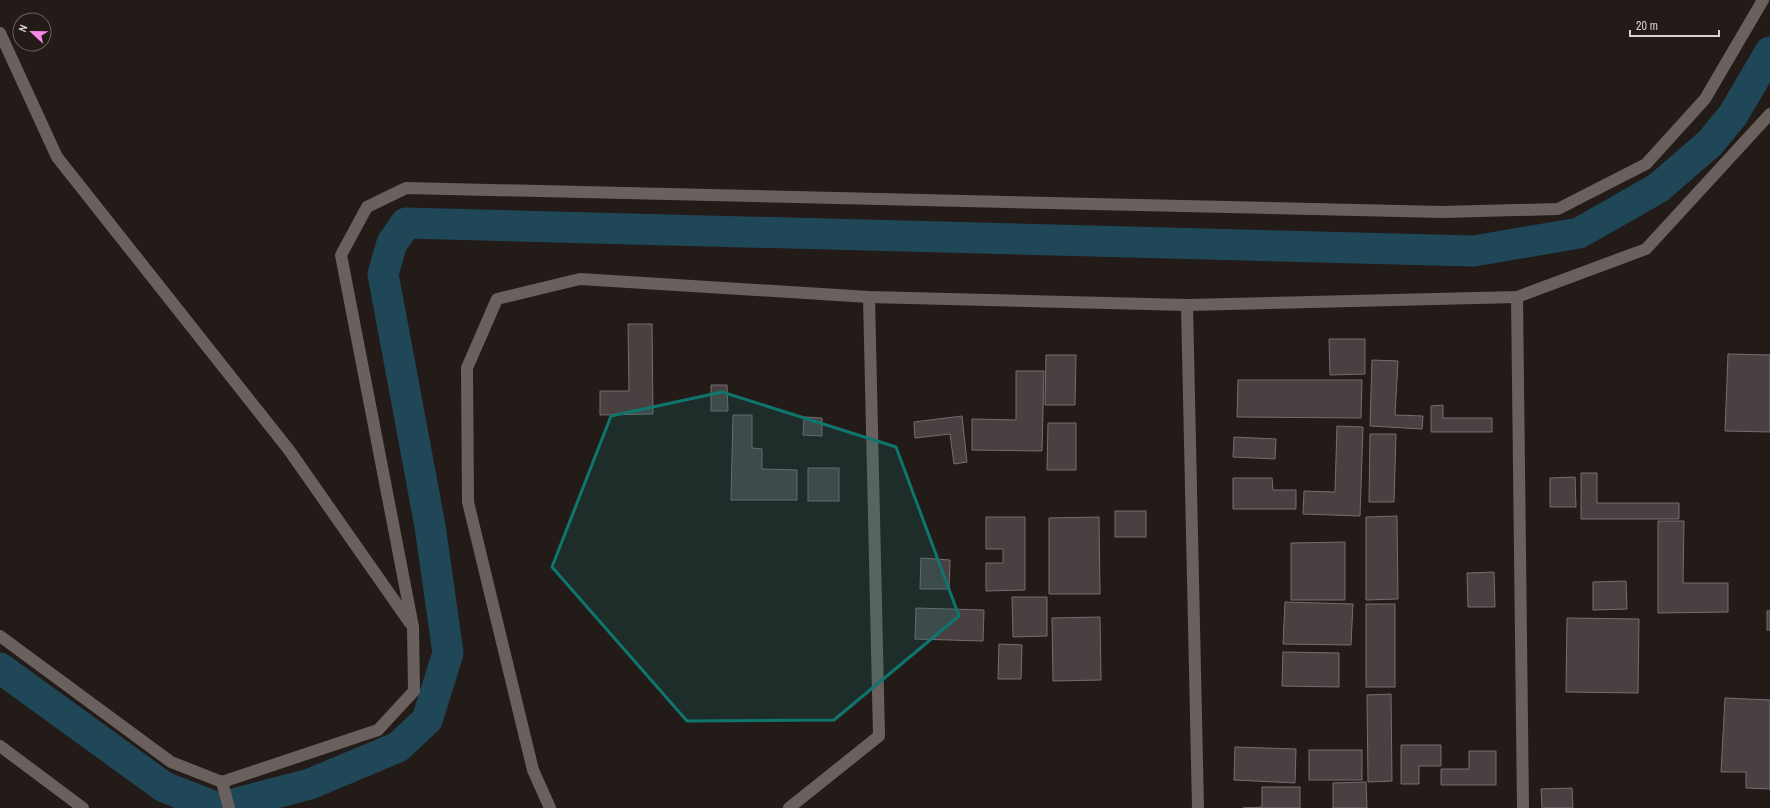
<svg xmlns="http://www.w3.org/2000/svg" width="1770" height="808" font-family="'Archivo Narrow',sans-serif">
  <rect width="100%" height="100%" fill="#221b18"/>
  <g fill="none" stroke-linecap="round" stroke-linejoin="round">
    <g stroke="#204758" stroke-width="31">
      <polyline points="0,668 164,787 218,808"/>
      <polyline points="218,808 310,784 398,747 427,720 448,653 430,526 383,274 392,243 406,223 1474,251 1579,233 1658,188 1710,143 1733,115 1770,52"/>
    </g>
  </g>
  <g fill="#494042" stroke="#776d70">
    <polygon points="628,324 652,324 653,414 600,415 600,391 629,391"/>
    <polygon points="1329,339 1365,339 1365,374 1330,375"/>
    <polygon points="1728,354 1770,355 1770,432 1725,431"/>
    <polygon points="1046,355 1076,355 1075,405 1045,405"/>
    <polygon points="1372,360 1398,361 1395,415 1423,416 1422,429 1370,426"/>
    <polygon points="1016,371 1044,371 1042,451 972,450 972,419 1016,420"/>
    <polygon points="1238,380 1362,380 1361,418 1237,417"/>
    <polygon points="711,385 727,385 728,411 711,411"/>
    <polygon points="1443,405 1443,418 1492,418 1492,432 1431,432 1431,406"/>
    <polygon points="733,415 752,415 752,448 762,449 762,469 797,470 797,500 731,500"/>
    <polygon points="962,416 967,462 954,464 950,434 915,438 914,422"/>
    <polygon points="804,417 822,418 822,436 803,435"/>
    <polygon points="1048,423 1076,423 1076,470 1047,470"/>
    <polygon points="1337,426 1363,427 1360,516 1303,514 1304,491 1335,492"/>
    <polygon points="1370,434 1396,434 1394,502 1369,502"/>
    <polygon points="1234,437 1276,439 1275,459 1233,457"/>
    <rect x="808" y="468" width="31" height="33"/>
    <polygon points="1581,473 1597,473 1597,503 1679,503 1679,519 1581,519"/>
    <polygon points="1575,477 1576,507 1550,507 1550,478"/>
    <polygon points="1233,478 1272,478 1273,490 1296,490 1296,509 1233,509"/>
    <rect x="1115" y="511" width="31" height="26"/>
    <polygon points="1397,516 1398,599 1366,600 1366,517"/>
    <polygon points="986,517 1025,517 1025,590 986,591 986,563 1003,563 1003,549 986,549"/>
    <polygon points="1099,517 1100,594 1049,594 1049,518"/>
    <polygon points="1658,521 1684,521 1683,583 1728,583 1728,612 1658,613"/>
    <polygon points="1345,542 1345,600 1291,600 1291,543"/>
    <polygon points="921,558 950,560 949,589 920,589"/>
    <polygon points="1494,572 1495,607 1468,607 1467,573"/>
    <polygon points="1626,581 1627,609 1593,610 1593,582"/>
    <polygon points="1012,597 1047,597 1047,636 1013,637"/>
    <polygon points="1285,602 1353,604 1351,645 1283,644"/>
    <rect x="1366" y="604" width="29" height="83"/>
    <polygon points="916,608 984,610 983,641 915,639"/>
    <rect x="1767" y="611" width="3" height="19"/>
    <polygon points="1100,617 1101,680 1053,681 1052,618"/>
    <polygon points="1567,618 1639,619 1638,693 1566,692"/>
    <polygon points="999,644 1022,645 1021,679 998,679"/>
    <polygon points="1283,652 1339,653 1339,687 1282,686"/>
    <polygon points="1391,694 1392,781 1368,782 1367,695"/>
    <polygon points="1725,698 1770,700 1770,789 1746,788 1746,772 1721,772"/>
    <polygon points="1401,745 1441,745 1441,766 1419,766 1419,784 1401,784"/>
    <polygon points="1235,747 1296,749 1295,783 1234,780"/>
    <rect x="1309" y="750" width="53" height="30"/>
    <polygon points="1469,751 1496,751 1496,785 1441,785 1441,769 1469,769"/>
    <polygon points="1366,782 1367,808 1333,808 1333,783"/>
    <polygon points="1262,787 1300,787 1300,808 1243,808 1262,807"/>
    <polygon points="1572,788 1573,808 1542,808 1541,789"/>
  </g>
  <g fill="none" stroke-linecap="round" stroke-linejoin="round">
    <g stroke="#6a615e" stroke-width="12">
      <polyline points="0,33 57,157 289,450 410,623"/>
      <polyline points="1517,297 1523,808"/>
      <polyline points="1187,305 1198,808"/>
      <polyline points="0,636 171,762 222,782 378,730 414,691 413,627 341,255 367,207 406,188 1442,212 1558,209 1646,164 1705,99 1763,0"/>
      <polyline points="0,746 83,808"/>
      <polyline points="222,782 229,808"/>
      <polyline points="550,808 533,770 468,502 467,368 497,299 580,279 869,297 1187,305 1517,297 1646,249 1770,114"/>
      <polyline points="789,808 879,736 869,297"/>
    </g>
  </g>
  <path fill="#0f766e" fill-opacity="0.2" stroke="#0f766e" stroke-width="3" stroke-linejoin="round" d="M722 392 896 447 959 616 834 720 687 721 552 567 611 416Z"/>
  <g transform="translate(32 32) rotate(292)"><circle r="19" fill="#221b18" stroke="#6a6462"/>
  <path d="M0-3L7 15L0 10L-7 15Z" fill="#f788eb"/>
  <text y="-6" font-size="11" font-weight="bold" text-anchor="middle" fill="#d7d1d0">N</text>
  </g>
  <path d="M1630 30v6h89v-6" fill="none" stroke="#d7d1d0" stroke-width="2"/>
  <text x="1636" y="30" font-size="12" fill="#d7d1d0" stroke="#221b18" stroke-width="3" paint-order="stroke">20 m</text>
</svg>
